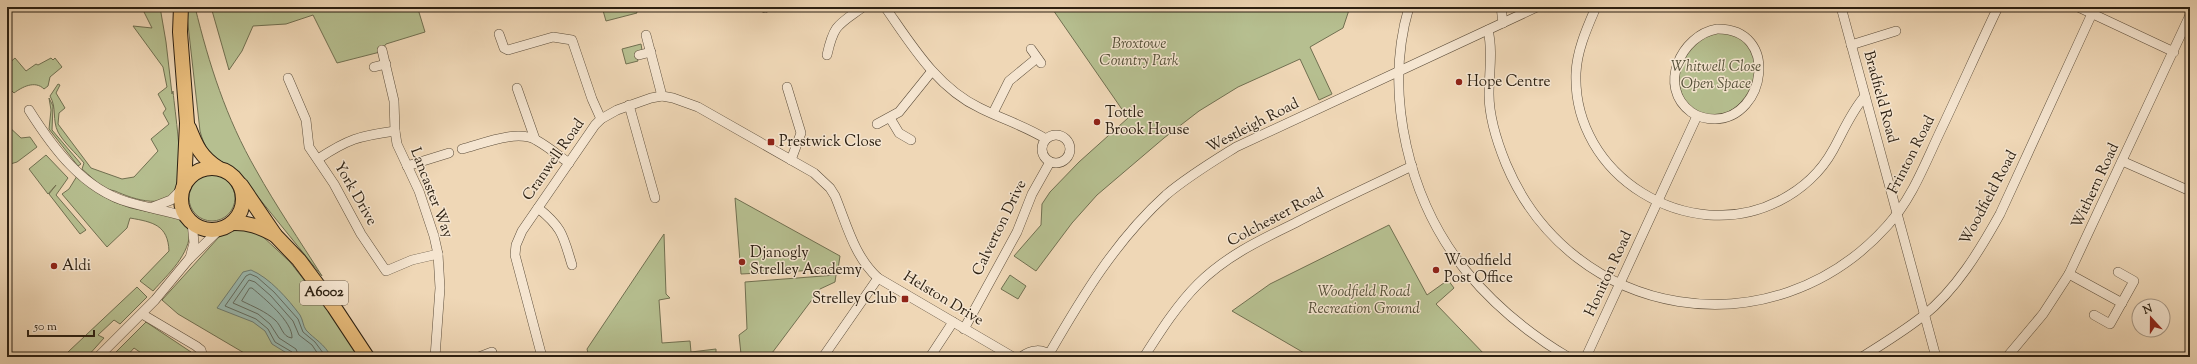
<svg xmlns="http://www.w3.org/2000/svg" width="2197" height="364" font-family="'Sorts Mill Goudy',serif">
  <rect width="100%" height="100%" fill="#efd7b6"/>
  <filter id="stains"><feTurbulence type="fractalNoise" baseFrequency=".005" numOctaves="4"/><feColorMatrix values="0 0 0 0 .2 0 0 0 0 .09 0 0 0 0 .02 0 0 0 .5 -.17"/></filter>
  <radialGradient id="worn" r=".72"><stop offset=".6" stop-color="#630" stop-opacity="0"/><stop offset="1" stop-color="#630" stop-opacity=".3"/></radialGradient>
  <g fill="#b6bf90" stroke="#717051">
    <path d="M147 7H160L166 42 172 94 173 91C175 113 183 163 178 183 171 213 133 199 115 191 111 190 106 189 103 187 96 182 89 175 82 169L84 163C76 153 64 143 58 132 52 120 57 108 50 96L58 84 60 85 56 93 65 108 59 113 58 124 91 168 122 179 134 177 158 151 151 139 169 124 163 113 166 109 158 94 167 87 163 67 133 26 152 28 144 12Z"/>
    <path d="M186 7H195C209 64 226 118 256 170 276 206 300 241 322 276L241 176C221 157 208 162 200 131Z"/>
    <polygon points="211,7 432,7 418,9 425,32 386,44 380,52 337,63 313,15 286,24 253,26 242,51 229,70"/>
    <polygon points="602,7 635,7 637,13 606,21"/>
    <polygon points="1051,7 1350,7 1343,28 1310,47 1332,94 1319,100 1300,59 1238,87 1199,111 1164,138 1097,195 1072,223 1036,271 1014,256 1041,225 1042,204 1050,192 1079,162 1128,118"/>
    <path d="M1719 32C1725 33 1735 34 1740 37 1782 72 1726 144 1688 104 1672 87 1679 50 1699 39 1705 36 1713 34 1719 32Z"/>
    <polygon points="641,44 642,50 636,53 638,61 626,64 622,49"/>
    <path d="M15 58 26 71 36 64 38 65 51 58 53 60 55 58 62 67 50 77 48 86 44 89C35 80 22 87 14 93L7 86V65Z"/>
    <polygon points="49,98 53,106 52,130 81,164 78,166 49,129 51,110"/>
    <polygon points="7,125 21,138 30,137 37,147 17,162 7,165"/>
    <polygon points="46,155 68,178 56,195 86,230 80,234 49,194 56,185 48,194 29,169"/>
    <circle cx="212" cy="198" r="23"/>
    <path d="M77 176 101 195 114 202 131 208 178 218 190 230C190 255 168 274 153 291L140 281 169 251C168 225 153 222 130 218L127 228 107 247 62 194 69 189Z"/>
    <polygon points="735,198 840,256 838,269 741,274"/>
    <polygon points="1389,225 1427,295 1448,280 1454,288 1436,304 1487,357 1311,357 1232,311 1270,284"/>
    <polygon points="245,230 260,234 290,262 336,321 360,357 251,357 178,314 162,300 219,237 230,231"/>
    <polygon points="664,234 666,294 670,298 659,300 662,343 690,341 691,352 716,349 716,353 713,357 589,357 587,349"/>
    <polygon points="836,275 835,282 820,289 769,357 739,357 741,354 739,335 747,329 745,282"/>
    <polygon points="1010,275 1026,286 1018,299 1001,289"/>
    <polygon points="137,287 147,297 120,324 114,320 98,335 104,338 87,357 73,357 68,352"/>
    <polygon points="146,322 191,352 195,357 147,357 134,348 126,357 111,357"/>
  </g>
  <path fill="#9ab9b0" stroke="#6e7c71" d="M251 270C270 278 288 299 300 315 303 320 303 326 306 330 314 339 325 344 331 357H293L272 344 265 331 253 322 217 308 243 272Z"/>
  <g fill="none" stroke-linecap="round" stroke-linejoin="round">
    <g stroke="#636c61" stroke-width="1">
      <path d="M250 288H252C264 298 293 322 292 338 282 337 282 326 275 320 265 311 254 307 242 301Z"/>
      <polyline points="294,357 292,352 275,342 268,329 256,319 225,306 246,276 250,274 257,277 274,292 298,319 303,332 315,342 326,357"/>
      <polyline points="299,357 296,349 279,338 270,324 258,314 233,303 249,280 255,282 271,296 293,321 299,335 312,345 320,357"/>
    </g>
    <defs>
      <g id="street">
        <polyline points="763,7 765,8"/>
        <path d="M885 7C911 44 937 88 980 108 1002 119 1025 126 1046 139"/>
        <path d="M1409 7C1383 95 1409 201 1466 271 1495 306 1529 334 1568 357"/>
        <polyline points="1501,7 1503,23"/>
        <path d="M1596 7C1587 28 1577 50 1576 73 1572 176 1689 247 1779 201 1801 190 1821 172 1833 150 1843 132 1851 112 1865 96"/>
        <polyline points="1841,7 1936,357"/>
        <polyline points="2078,7 2174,52"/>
        <path d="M1717 29C1780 28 1766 118 1715 119 1707 119 1698 117 1691 112 1657 87 1681 35 1717 29Z"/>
        <path d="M1488 30C1493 50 1489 74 1489 94 1489 117 1497 142 1506 164 1572 321 1773 353 1887 226 1911 200 1924 166 1939 134 1959 92 1978 49 1998 7"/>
        <polyline points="499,34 504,48 508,50 553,37 572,40 592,99 601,119"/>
        <polyline points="646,35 662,96"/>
        <polyline points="1851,45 1896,31"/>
        <polyline points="1031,49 1041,63"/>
        <polyline points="382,50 394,101 395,131 397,144 419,191 434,236 438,254 440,288 435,357"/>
        <polyline points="639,55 651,52"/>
        <path d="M827 55C834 24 838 25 863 7"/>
        <polyline points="374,67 386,64"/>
        <polyline points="288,78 306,120 309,147 334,184 361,234 386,271 412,260 438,254"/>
        <polyline points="787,87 801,133 791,160"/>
        <polyline points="517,88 535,139"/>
        <polyline points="629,105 655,198"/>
        <path d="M29 110C53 148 83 189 128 202 148 208 168 211 187 217"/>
        <polyline points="993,113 1009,81 1037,58"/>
        <polyline points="890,118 899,133 911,140"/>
        <polyline points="877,124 899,112 932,71"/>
        <circle cx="1056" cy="149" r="14"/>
        <path d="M462 149C482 144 517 129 536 140 547 146 558 155 569 163"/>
        <path d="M318 159C348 139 359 136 395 131"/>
        <polyline points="2122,161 2190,191"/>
        <polyline points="407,166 449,153"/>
        <polyline points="153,207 171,200 182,189"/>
        <path d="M538 208C563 228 563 236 572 265"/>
        <polyline points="190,258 194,243 192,222"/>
        <polyline points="2069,274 2122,303"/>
        <polyline points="142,314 196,346 201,350 203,357"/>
        <polyline points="2094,315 2110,324 2134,281 2118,272"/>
        <polyline points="964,329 1017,232 1032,194 1050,162"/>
        <path d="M1049 354C1082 297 1116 240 1166 195 1187 177 1212 162 1236 147L1537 7"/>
        <polyline points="98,357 155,300 189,259 221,228"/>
        <polyline points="479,357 492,352"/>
        <path d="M542 357 515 255 516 245 522 231 595 125 601 119 617 110 651 98 662 96 673 98 698 107 814 173 830 188 835 196C847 225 854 256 878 278L1013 357"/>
        <polyline points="823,357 878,278"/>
        <polyline points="930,357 953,322"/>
        <path d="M1021 357C1031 349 1043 348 1052 357"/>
        <path d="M1144 357C1160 332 1177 305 1198 284 1226 256 1260 240 1295 223 1333 203 1373 185 1412 166"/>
        <polyline points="1586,357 1697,116"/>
        <path d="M1862 357C1883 344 1904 331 1923 316 1956 290 1980 250 2000 214L2095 7"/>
        <polyline points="2007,357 2043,314 2069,274 2190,15"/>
      </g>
      <g id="primary">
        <polyline points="181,7 180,32 187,123 184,186"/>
        <path d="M189 128C196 146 201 157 218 168"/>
        <circle cx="212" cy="199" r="31"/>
        <polyline points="241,185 275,235 299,260 334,307 367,357"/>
        <path d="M232 223C248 222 260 227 275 235"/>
      </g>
    </defs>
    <use href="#street" stroke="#5d4e3b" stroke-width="10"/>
    <use href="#primary" stroke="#2c2012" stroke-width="16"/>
    <use href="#street" stroke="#f5e5d0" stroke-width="9"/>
    <use href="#primary" stroke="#e8bc7b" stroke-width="14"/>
  </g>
  <g fill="#8f2418" stroke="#f5e5d0" stroke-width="1.5">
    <circle cx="1459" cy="82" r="4"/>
    <circle cx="1097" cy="122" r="4"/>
    <rect x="767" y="138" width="8" height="8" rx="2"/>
    <circle cx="742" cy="262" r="4"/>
    <circle cx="54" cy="266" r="4"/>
    <circle cx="1436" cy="270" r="4"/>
    <rect x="901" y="295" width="8" height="8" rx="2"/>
  </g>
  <g text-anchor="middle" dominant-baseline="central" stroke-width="3" stroke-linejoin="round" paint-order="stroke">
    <rect fill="#f5e5d0" stroke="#685b4b" stroke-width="1" x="300" y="281" width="48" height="24" rx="3"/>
    <g font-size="14" font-weight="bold" fill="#2c2012">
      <text x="324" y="293">A6002</text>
    </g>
    <g font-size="15" font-style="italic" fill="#555038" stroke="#f5e5d0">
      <text x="1139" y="44">Broxtowe<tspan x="1139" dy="17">Country Park</tspan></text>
      <text x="1716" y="67">Whitwell Close<tspan x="1716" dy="17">Open Space</tspan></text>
      <text x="1364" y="292">Woodfield Road<tspan x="1364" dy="17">Recreation Ground</tspan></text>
    </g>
    <g font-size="15" fill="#2c2012" stroke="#f5e5d0" text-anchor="start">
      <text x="1467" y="82">Hope Centre</text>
      <text x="1105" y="113">Tottle<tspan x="1105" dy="17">Brook House</tspan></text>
      <text x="779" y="142">Prestwick Close</text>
      <text x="750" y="253">Djanogly<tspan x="750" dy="17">Strelley Academy</tspan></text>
      <text x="1444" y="261">Woodfield<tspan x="1444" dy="17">Post Office</tspan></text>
      <text x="62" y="266">Aldi</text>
      <text x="897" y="299" text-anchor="end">Strelley Club</text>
    </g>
    <g font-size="15" fill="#2c2012" stroke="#f5e5d0">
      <text transform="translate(1880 97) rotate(75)">Bradfield Road</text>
      <text transform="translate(1253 126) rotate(-27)">Westleigh Road</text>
      <text transform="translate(1912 155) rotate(-63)">Frinton Road</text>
      <text transform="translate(554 160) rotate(-55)">Cranwell Road</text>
      <text transform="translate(2096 186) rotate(-65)">Withern Road</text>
      <text transform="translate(431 193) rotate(69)">Lancaster Way</text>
      <text transform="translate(355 194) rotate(60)">York Drive</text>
      <text transform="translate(1989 198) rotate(-62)">Woodfield Road</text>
      <text transform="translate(1276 218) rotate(-28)">Colchester Road</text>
      <text transform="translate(1000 228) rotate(-64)">Calverton Drive</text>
      <text transform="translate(1609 274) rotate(-65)">Honiton Road</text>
      <text transform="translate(943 299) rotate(31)">Helston Drive</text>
    </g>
  </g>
  <rect width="2197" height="364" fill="none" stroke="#efd7b6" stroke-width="24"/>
  <rect x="8" y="8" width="2181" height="348" fill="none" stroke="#2c2012" stroke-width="2"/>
  <rect x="12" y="12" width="2173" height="340" fill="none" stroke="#2c2012"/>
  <g transform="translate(2151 318) rotate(339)"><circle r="19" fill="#f5e5d0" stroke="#a59684"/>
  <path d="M0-3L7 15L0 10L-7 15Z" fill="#8f2418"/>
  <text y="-6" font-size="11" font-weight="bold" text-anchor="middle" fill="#2c2012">N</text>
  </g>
  <path d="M28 330v6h66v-6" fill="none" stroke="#2c2012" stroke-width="2"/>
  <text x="34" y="330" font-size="12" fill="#2c2012" stroke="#f5e5d0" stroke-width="3" paint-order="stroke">50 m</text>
  <rect width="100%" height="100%" filter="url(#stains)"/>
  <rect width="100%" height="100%" fill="url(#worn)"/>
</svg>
